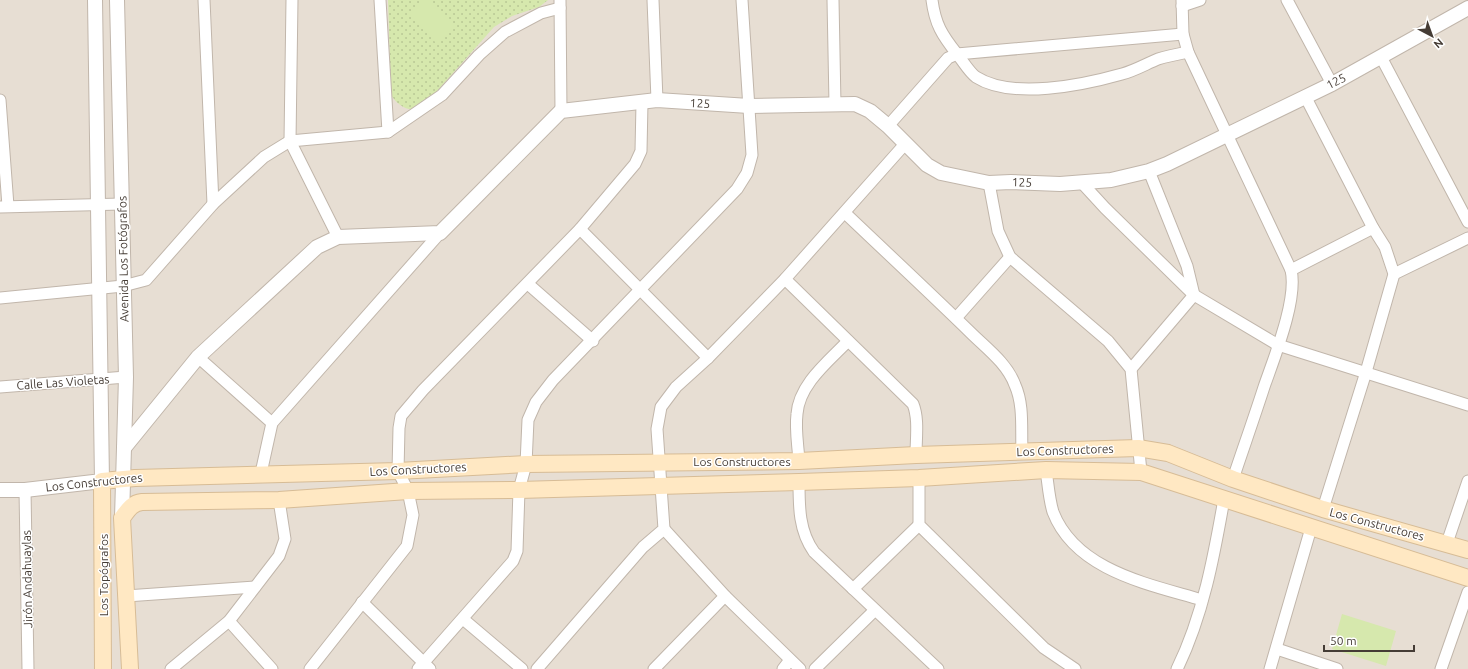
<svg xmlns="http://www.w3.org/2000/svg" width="1468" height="669" font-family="Ubuntu,sans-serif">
  <defs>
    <pattern id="park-dots" width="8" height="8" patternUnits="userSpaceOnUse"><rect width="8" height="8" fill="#d6e8ad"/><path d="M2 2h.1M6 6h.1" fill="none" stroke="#b9c895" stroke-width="1.8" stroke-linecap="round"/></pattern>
  </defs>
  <rect width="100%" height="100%" fill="#f3ede5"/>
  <rect fill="#e7ded3" x="0" y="0" width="1468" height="669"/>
  <path fill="url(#park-dots)" d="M388 0H548L539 7 512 16 494 27 429 100C426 102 422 107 418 108 407 113 396 103 391 95Z"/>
  <g fill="#d6e8ad">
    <polygon points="425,0 430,0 454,27 436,43 410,14"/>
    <polygon points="1342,614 1396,631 1386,666 1332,649"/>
  </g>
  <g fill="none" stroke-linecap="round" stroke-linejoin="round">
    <defs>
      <g id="minor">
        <polyline points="204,0 213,204"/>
        <polyline points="292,0 290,141 338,237"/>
        <polyline points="380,0 388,132"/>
        <polyline points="560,0 561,111"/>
        <polyline points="653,0 657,100"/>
        <polyline points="833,0 835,104"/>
        <path d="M932 0C935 24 942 35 957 54 963 61 969 72 976 77 1012 100 1083 85 1122 74 1134 71 1146 64 1158 59 1168 56 1178 54 1188 52"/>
        <path d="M1182 0 1183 34 1188 52 1291 270C1298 299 1274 358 1264 387 1254 418 1243 449 1233 479"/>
        <polyline points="1287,0 1332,84"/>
        <polyline points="1182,6 1200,0"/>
        <polyline points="1381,57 1468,222"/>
        <polyline points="1305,96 1373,228 1385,247 1394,274 1366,372 1323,509"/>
        <polyline points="0,100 8,206"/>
        <polyline points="888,126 948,58 957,54 1183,34"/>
        <polyline points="1149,171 1187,266 1194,295"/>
        <polyline points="989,183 998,231 1010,257 1108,341 1131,369 1141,472"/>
        <polyline points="1082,183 1105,208 1194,295 1278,345 1468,405"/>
        <polyline points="0,207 122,204"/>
        <path d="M845 213C887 253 929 292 970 332 986 348 1007 363 1015 385 1024 405 1021 429 1022 451"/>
        <polyline points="580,229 708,358"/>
        <polyline points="1291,270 1373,228"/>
        <polyline points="1394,274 1468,238"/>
        <path d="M785 279 913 404C919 419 916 438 916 455"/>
        <polyline points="528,284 593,341"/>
        <polyline points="0,298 123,286 146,280 213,204 264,157 290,141 388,132 442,95 479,55 505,32 541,13 560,8"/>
        <polyline points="956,318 1010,257"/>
        <polyline points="198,357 272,423"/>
        <polyline points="1131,369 1194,295"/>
        <polyline points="0,387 126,377"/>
        <path d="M799 461C798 445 795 429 797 414 799 384 829 361 848 341"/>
        <path d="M1046 470C1048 483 1049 499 1053 512 1076 571 1149 584 1202 600"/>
        <polyline points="261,473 272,423 440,233"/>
        <polyline points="919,478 919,525 1044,648 1075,669"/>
        <path d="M799 482C799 507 799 531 814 552L938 669"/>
        <polyline points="25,490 28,669"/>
        <polyline points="664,529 725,596 800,669"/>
        <polyline points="1447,543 1468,481"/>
        <polyline points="853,589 919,525"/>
        <polyline points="126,596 255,587"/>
        <polyline points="362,602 430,669"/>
        <polyline points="463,619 522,669"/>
        <polyline points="229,621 272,669"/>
        <polyline points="1277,649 1337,669"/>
        <polyline points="171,669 229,621 279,556 285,539 279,500"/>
        <polyline points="310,669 407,546 413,515 408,491 398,471 399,428 401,416 423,390 580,229 635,164 641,151 642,103"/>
        <polyline points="418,669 513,561 517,551 519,490 526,464 528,420 536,402 553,380 737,189 747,173 752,155 742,0"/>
        <polyline points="537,669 643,547 664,529 657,429 661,407 676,387 708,358 785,279 905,144"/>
        <polyline points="654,669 725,596"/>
        <polyline points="783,669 790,660"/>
        <polyline points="815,669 875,610"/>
        <path d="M1177 669C1203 616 1214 556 1224 499"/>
        <polyline points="1270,669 1311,528"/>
        <polyline points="1441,669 1468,592"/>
      </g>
      <g id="tertiary">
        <polyline points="117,0 126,377 122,518"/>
        <polyline points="124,448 198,357 317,247 338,237 440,233 561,111 657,100 749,106 855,104 870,111 888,126 927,165 941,173 989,183 1011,182 1060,184 1111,180 1149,171 1167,164 1332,84 1468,8"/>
        <polyline points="0,490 25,490 102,481 95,0"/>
      </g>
      <g id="secondary">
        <polyline points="103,669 102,481 135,478 398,471 526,464 799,461 916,455 1138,448 1168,453 1233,479 1323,509 1468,550"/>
        <path d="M130 669 122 518C128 510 132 503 142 502L279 500 408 491 519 490 799 482 919 478 1046 470 1141 472 1468 578"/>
      </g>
    </defs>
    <use href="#minor" stroke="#c1b6ab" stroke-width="13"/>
    <use href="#tertiary" stroke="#c1b6ab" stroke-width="16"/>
    <use href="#secondary" stroke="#d7bc96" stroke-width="18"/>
    <use href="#minor" stroke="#fff" stroke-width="11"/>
    <use href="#tertiary" stroke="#fff" stroke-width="14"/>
    <use href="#secondary" stroke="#ffe8c3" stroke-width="16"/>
  </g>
  <g text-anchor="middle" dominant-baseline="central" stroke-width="3" stroke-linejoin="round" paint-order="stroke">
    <g font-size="12" fill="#453c35" stroke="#fff">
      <text transform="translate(1336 81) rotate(-27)">125</text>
      <text transform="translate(700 103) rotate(3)">125</text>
      <text transform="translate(1022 182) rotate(1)">125</text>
      <text transform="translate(123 259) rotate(-91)">Avenida Los Fotógrafos</text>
      <text transform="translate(63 382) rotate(-4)">Calle Las Violetas</text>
      <text transform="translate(1065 450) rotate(-2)">Los Constructores</text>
      <text x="742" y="461">Los Constructores</text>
      <text transform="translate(418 469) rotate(-3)">Los Constructores</text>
      <text transform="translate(94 482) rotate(-6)">Los Constructores</text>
      <text transform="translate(1377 524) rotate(15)">Los Constructores</text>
      <text transform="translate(103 575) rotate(-90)">Los Topógrafos</text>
      <text transform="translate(27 579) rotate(-91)">Jirón Andahuaylas</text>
    </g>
  </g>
  <g transform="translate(1432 36) rotate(139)" stroke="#ffffff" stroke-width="3" paint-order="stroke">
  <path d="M0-3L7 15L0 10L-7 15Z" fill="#453c35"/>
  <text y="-6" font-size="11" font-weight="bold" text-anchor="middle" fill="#453c35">N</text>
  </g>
  <path d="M1324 645v6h90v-6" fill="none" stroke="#453c35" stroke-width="2"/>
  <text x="1330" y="645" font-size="12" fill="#453c35" stroke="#ffffff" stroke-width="3" paint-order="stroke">50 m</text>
</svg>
